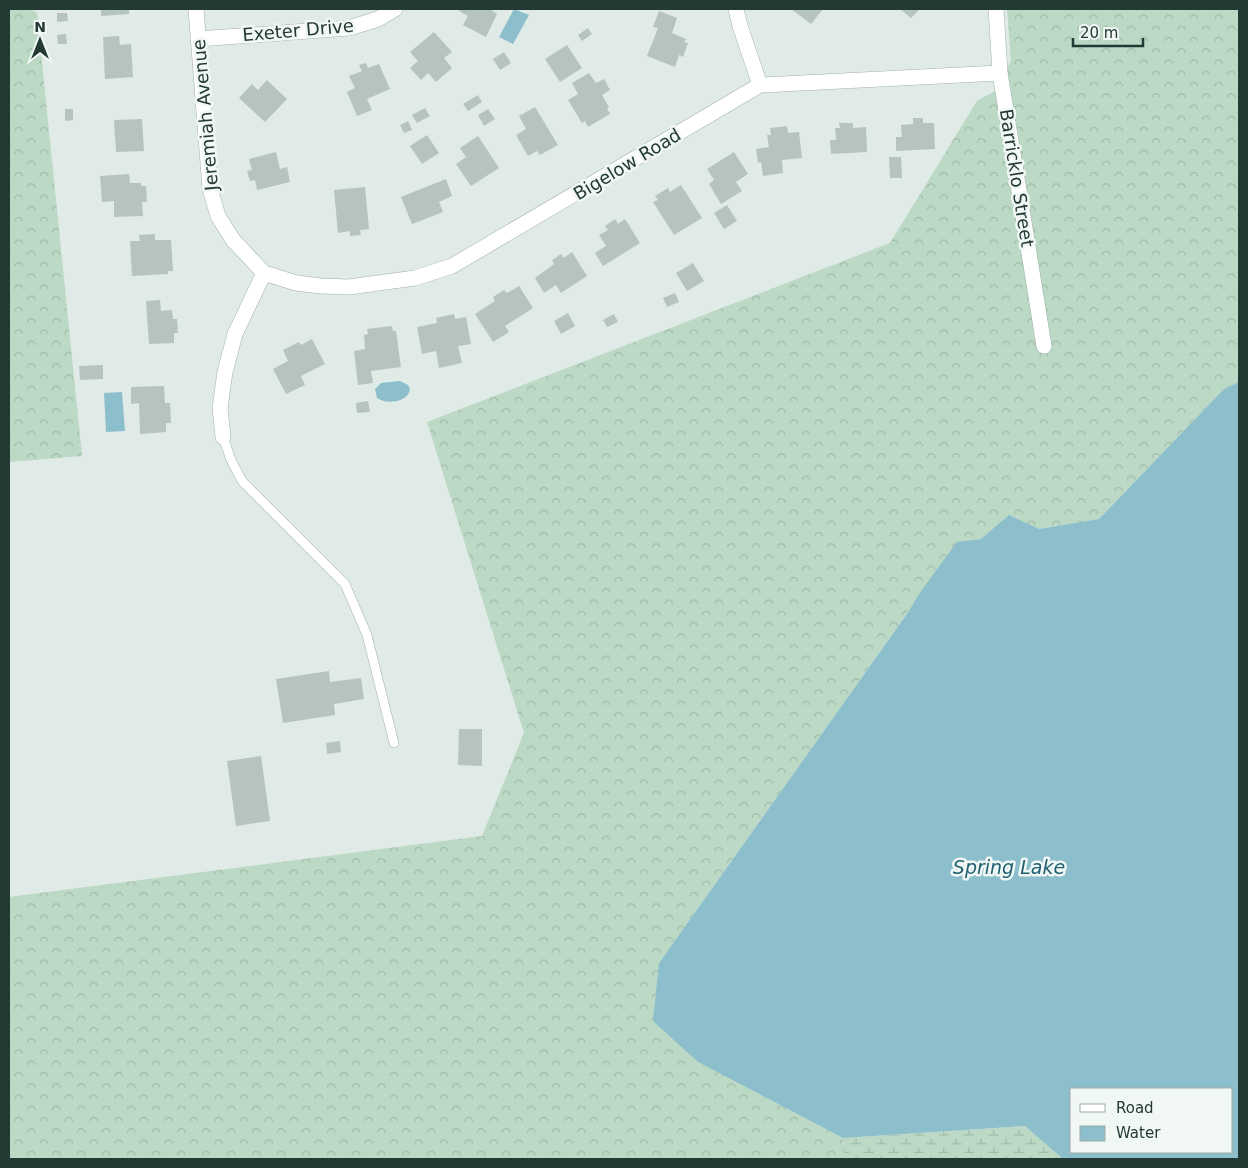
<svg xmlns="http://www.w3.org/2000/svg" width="1248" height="1168" font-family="'DejaVu Sans',sans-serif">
  <defs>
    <pattern id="forest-crowns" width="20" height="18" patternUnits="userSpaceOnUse" patternTransform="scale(1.25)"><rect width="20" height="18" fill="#bbd9c4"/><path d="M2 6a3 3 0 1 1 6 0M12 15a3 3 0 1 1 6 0" fill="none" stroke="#a0bba9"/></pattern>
    <pattern id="wetland-marsh" width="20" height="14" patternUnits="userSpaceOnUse" patternTransform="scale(1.25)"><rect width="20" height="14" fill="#bbd9c4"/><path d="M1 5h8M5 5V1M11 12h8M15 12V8" fill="none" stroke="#a0bba9"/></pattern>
  </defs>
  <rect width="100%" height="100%" fill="#e0eae6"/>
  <g fill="url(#forest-crowns)">
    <polygon points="9,9 30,9 37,13 82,456 9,462"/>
    <polygon points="1007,9 1239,9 1239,382 1224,389 1099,519 957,543 659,963 698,1062 843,1138 844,1159 9,1159 9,897 482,836 524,733 427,422 890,243 977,101 995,91 1011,61"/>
  </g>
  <polygon fill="url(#wetland-marsh)" points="1025,1126 1063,1159 844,1159 843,1138"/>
  <g fill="#8cbfcb" fill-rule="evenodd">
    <polygon points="514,9 529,15 513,44 499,37"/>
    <path d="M400 381 408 385 410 389C409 402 386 405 377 398L375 389 381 383Z"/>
    <path d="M1239 382V1159H1063L1025 1126 843 1138 698 1062 653 1021 659 963 909 611C922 587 941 565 957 542L981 539 1009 515 1039 529 1099 519 1224 389ZM1072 1089H1232V1152H1072Z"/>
    <polygon points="122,392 125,431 106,432 104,393"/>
  </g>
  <g fill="#b6c4bf">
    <polygon points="101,9 129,9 129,14 101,16"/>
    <polygon points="460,9 490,9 497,14 486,37 463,25 468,16 459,11"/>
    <polygon points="791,9 823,9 811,24"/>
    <polygon points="900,9 920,9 911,18"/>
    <polygon points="659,11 677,18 672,33 686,39 684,42 688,43 683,57 679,55 675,67 647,56 658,28 653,27"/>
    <polygon points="57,13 67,13 68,21 57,22"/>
    <polygon points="588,28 592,34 582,41 578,35"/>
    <polygon points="434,32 452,52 444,58 452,68 436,82 428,73 421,80 410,68 418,61 410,52"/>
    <polygon points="66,34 67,44 58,44 57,35"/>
    <polygon points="119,36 120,45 131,44 133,77 105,79 103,37"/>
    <polygon points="567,45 582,68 560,82 545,59"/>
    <polygon points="504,52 511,63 500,70 493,59"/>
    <polygon points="366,63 368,68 379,64 390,89 367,99 372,110 357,116 347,92 355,88 349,76 362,71 359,65"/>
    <polygon points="589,73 596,83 604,79 610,90 602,95 609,107 607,108 610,114 588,127 585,121 582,123 568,100 578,94 572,83"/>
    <polygon points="267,80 287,99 265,122 239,98 252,84 258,90"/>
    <polygon points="478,95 482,102 468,111 463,104"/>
    <polygon points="535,107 558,145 540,155 537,151 528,156 516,135 526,129 519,116"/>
    <polygon points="425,108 430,116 417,123 412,115"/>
    <polygon points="65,109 73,109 73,120 65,121"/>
    <polygon points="488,109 495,119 484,126 478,115"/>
    <polygon points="913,118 923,118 923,123 934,123 935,149 896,151 896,137 902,137 901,125 913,124"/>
    <polygon points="142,119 144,151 116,152 114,120"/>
    <polygon points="408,121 412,130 404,133 400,125"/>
    <polygon points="839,123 853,123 853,128 866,127 867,152 831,154 830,140 836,140 835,128 840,128"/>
    <polygon points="787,126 788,133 799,132 802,158 782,160 783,173 763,176 761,162 758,163 756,149 769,147 767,135 771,135 770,128"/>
    <polygon points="427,135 439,153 422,164 410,146"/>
    <polygon points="478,136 499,168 471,186 456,164 466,157 460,148"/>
    <polygon points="276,152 280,169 287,167 290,182 257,190 255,180 250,181 247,171 252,170 249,159"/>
    <polygon points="734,152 748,174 736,182 742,191 721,204 709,184 714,180 707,169"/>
    <polygon points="889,157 901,157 902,178 890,178"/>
    <polygon points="129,174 130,183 141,183 141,186 146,186 147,202 142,202 143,216 114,217 114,201 102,202 100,176"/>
    <polygon points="446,179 452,196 439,202 443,212 412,224 401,197"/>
    <polygon points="681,185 702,218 674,235 653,202 658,200 655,196 668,188 670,192"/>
    <polygon points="365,187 369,229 360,230 361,235 350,236 350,231 338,233 334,190"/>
    <polygon points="727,205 737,221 724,229 714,213"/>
    <polygon points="615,219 618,224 625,219 640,243 603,266 595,253 606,246 599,235 608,230 605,226"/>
    <polygon points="155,234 155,240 171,240 173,271 168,271 168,274 132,276 130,241 140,241 139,235"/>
    <polygon points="572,252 587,276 561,293 556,285 544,293 535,278 554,264 552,260 561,254 564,258"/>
    <polygon points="693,263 704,281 687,291 676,273"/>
    <polygon points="519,286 533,308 505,326 509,332 493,342 475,314 495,301 493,297 504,290 507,293"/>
    <polygon points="675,293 679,302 667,307 663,298"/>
    <polygon points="160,300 161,311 172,310 173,319 177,319 178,333 174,333 174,343 149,344 146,301"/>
    <polygon points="568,313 575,326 561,334 554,321"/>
    <polygon points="454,314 455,319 466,317 471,344 458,346 462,363 439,368 436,351 422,354 417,327 437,323 436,318"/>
    <polygon points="614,314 618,322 607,327 603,320"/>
    <polygon points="392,326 393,331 396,331 401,367 371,371 373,383 358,385 354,351 365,349 364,335 368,334 367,329"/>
    <polygon points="312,339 325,364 301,376 305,385 286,394 273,369 288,361 283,350 299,342 301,345"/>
    <polygon points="103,365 103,379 80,380 79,366"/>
    <polygon points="164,386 165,403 170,403 171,423 166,423 166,432 140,434 139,403 131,404 131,387"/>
    <polygon points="368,401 370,412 357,413 356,403"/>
    <polygon points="329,671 330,682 361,678 364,699 334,704 335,715 283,723 276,679"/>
    <polygon points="459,729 482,729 482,766 458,765"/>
    <polygon points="340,741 341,752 327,754 326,743"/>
    <polygon points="261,756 270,821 236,826 227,761"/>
  </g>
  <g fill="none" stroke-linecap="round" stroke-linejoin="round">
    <defs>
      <polyline id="lane" points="223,437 231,460 242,481 345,584 367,635 394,743"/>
      <g id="street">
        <polyline points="196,9 210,189 218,216 233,240 264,273 296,283 321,286 349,287 415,278 452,266 760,85 1000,73"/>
        <polyline points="736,9 740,26 760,85"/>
        <polyline points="996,9 1000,73 1044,346"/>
        <polyline points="198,39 349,28 378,19 395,9"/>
        <polyline points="223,437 220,408 225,372 235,334 264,273"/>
      </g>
    </defs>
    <use href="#lane" stroke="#a3b1ad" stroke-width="10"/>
    <use href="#street" stroke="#a3b1ad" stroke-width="16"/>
    <use href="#lane" stroke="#fff" stroke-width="9"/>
    <use href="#street" stroke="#fff" stroke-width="15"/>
  </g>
  <g text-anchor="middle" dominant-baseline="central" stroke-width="5" stroke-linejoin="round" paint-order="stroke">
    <g font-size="18" fill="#223934" stroke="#f0f7f4">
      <text transform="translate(298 30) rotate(-5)">Exeter Drive</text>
      <text transform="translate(205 115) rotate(-95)">Jeremiah Avenue</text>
      <text transform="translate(627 164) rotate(-31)">Bigelow Road</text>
      <text transform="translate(1017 178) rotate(81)">Barricklo Street</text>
    </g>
    <g font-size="19" font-style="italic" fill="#216070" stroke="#f0f7f4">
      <text x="1009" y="867">Spring Lake</text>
    </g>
  </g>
  <rect width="1248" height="1168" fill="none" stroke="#223934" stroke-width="20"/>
  <rect x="1070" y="1088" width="162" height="65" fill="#f0f7f4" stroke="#9eaba7"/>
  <rect x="1080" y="1104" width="25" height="8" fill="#ffffff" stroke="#9eaba7"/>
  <text x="1116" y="1113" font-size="15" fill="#223934">Road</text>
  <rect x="1080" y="1126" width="25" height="15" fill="#8cbfcb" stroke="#9eaba7"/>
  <text x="1116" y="1138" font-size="15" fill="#223934">Water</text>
  <g transform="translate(40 40)" stroke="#f0f7f4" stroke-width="4" paint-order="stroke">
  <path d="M0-4L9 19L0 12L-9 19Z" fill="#223934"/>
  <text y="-8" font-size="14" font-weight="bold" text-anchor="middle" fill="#223934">N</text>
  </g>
  <path d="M1073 38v8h70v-8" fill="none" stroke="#223934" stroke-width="2.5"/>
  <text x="1080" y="38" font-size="15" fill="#223934" stroke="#f0f7f4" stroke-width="4" paint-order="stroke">20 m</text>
</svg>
